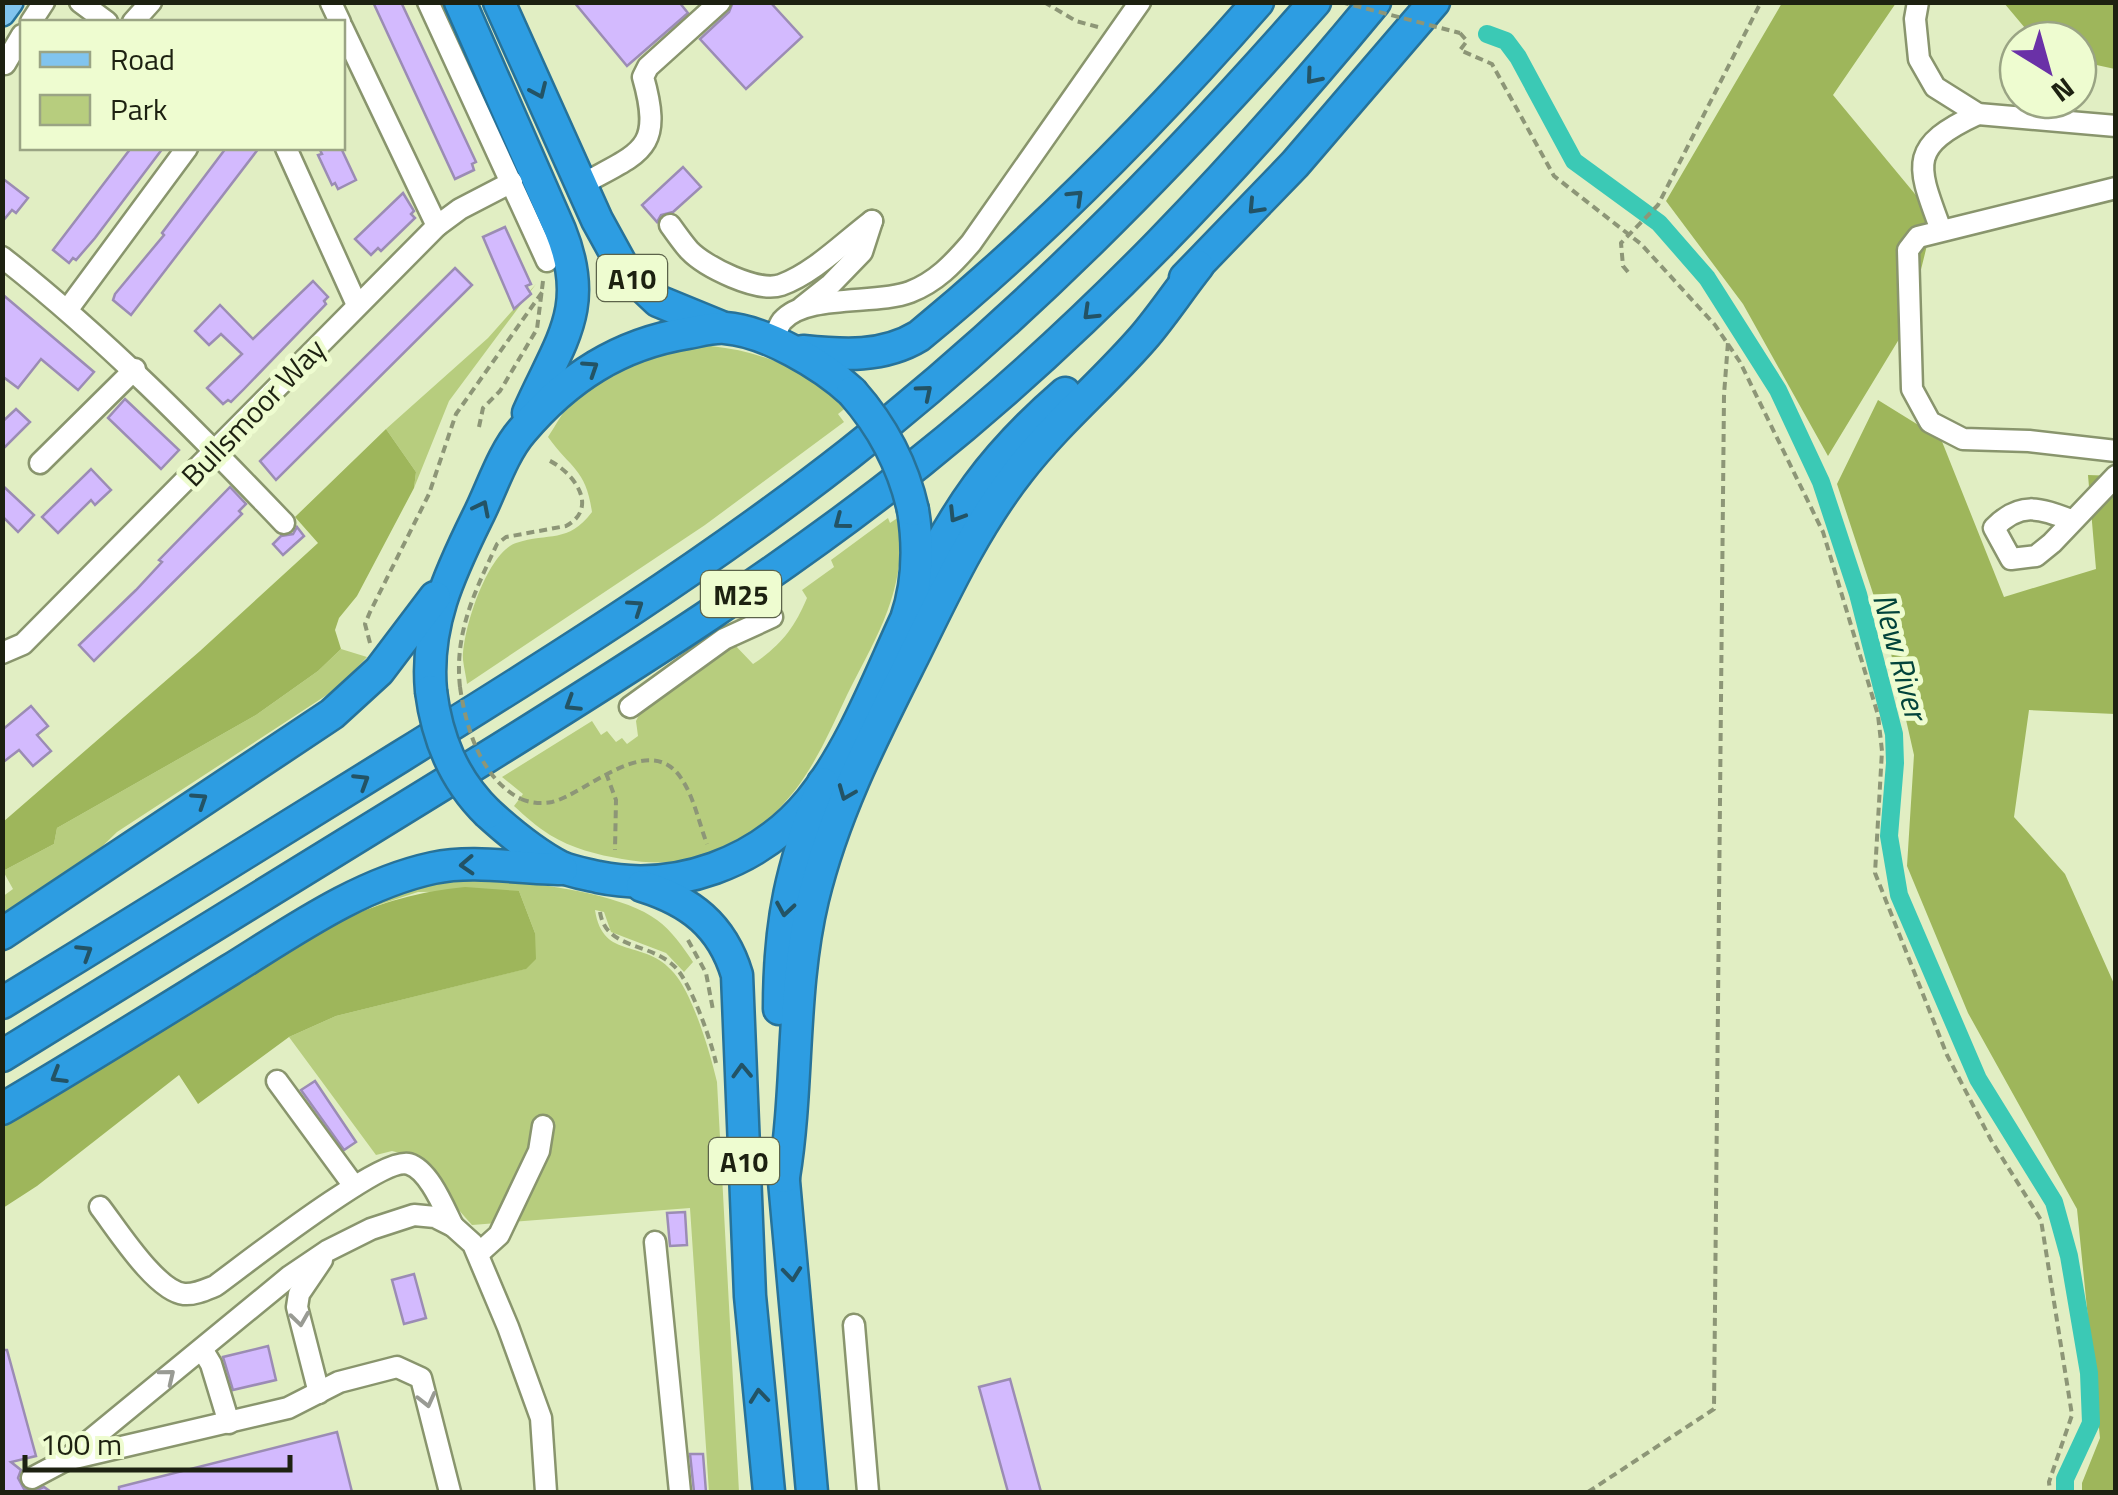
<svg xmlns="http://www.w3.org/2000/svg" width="2118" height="1495" font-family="'Titillium Web',sans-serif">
  <rect width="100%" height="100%" fill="#e1eec3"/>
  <g fill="#b7cd7e">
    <polygon points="536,284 449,401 414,488 416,472 386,429 488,338"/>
    <path d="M711 346C766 352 806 371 848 406L838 414 844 422 705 525 467 684C466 676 464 668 463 660 462 631 487 553 516 543 549 532 568 544 592 512 586 469 571 469 548 437 556 425 564 409 575 398 610 363 662 348 711 346Z"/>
    <path d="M902 515C903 596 882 626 847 695 832 727 817 761 796 789 749 849 696 872 622 859 598 855 571 848 550 835 537 827 525 816 514 806L523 794 502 777 592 721 601 735 607 731 616 742 622 738 627 744 638 736 636 721 641 711 732 642 753 664C780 646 794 629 807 598L802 590 834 567 831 560 888 518 890 523Z"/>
    <polygon points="341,649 367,657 339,687 117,832 83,865 3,919 2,897 13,889 3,871 54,844 57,828 256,715 318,671"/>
    <path d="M473 878C519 881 620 891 657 920 672 931 683 947 693 962L684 972 666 953 611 932 604 912 595 910C603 962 644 937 674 973 693 995 710 1052 717 1082L739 1492H709L690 1208 472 1225 411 1156 392 1151 376 1155 289 1037 336 1016 525 969 535 933 519 891 418 892 375 906 340 921C384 899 424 883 473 878Z"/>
  </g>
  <g fill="#9eb65b">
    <polygon points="1782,3 1896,3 1833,95 1934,217 1907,326 1828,456 1743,304 1666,201"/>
    <polygon points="2004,3 2115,3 2115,69 2078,61 2078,40 2035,40"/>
    <polygon points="1878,400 1941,439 2004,597 2096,569 2088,475 2115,476 2115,714 2029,710 2014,817 2065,874 2115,986 2115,1492 2082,1492 2082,1483 2100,1438 2077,1209 1968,1013 1907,866 1914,755 1887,636 1837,484"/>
    <polygon points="386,429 416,472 414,488 357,596 339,618 335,630 341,649 318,671 256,715 57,828 54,844 3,871 3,822 200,651 318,543 295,517"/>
    <path d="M465 887 519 891 535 933 536 959 526 969 336 1016 289 1037 198 1104 179 1075 37 1186 3 1208V1126L340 921C384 901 418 892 465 887Z"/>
  </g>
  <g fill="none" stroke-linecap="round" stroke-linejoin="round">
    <polyline stroke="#3bc9b5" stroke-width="18" points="1487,34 1506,41 1518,57 1574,161 1659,223 1707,278 1778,390 1821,482 1858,594 1894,734 1895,763 1889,836 1899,895 1978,1079 2054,1202 2069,1256 2089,1373 2091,1423 2065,1479 2065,1492"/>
  </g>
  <g fill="#d3bafe" stroke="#9b8cb4" stroke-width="2.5">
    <polygon points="373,2 401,2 476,162 472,164 474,170 455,179"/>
    <polygon points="574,2 679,2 688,13 627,66"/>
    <polygon points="733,2 770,2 802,37 746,89 700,39 729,12"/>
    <polygon points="131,148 163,148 95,238 76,260 73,258 69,263 53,250"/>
    <polygon points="226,148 259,148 131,315 113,300 115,294 164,235 162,233"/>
    <polygon points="319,148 341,148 356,180 338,189 335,183 332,185 318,155 322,154"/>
    <polygon points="683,167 701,187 673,212 661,215 657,222 642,205"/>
    <polygon points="2,178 28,198 16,213 12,210 2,222"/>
    <polygon points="403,193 414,211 411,214 415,218 381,251 378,248 371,255 355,239"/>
    <polygon points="505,227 531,284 526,286 531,294 514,309 483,237"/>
    <polygon points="455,268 472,285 276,480 260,461"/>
    <polygon points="313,281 328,297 324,301 326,304 244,389 231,402 228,400 223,404 207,388 242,354 221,334 209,345 195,331 220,305 253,339"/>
    <polygon points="2,294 94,372 78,390 41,359 18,388 2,376"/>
    <polygon points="125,399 179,450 161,469 108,418"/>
    <polygon points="16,409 30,422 2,450 2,422"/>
    <polygon points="91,469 111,490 95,505 91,500 58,533 42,517"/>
    <polygon points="2,485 34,515 18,532 2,516"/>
    <polygon points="230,487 246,504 239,511 242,514 94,661 79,645 136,590 162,562 159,560"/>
    <polygon points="297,527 304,536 283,555 273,544 281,536 293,534"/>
    <polygon points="31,706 48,726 37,735 51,751 33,766 19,750 2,763 2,730"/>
    <polygon points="315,1081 356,1142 344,1150 301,1090"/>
    <polygon points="685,1212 687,1245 670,1246 667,1213"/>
    <polygon points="414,1274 426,1318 404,1324 392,1280"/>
    <polygon points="268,1346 276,1380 233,1390 223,1357"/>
    <polygon points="2,1350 7,1350 36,1456 11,1462 21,1470 18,1478 24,1489 32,1492 44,1487 51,1492 2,1492"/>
    <polygon points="1010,1379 1041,1492 1008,1492 979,1387"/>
    <polygon points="337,1432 352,1492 119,1492 119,1487"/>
    <polygon points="690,1454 703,1454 706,1492 694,1492"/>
  </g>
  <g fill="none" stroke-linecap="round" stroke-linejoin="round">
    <defs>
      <g id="minor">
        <polyline points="80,2 107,22"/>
        <polyline points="428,2 547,261"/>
        <polyline points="1918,2 1915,19 1919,59 1935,87 1978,114 2116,126"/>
        <polyline points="331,3 340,22"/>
        <polyline points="31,22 44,2"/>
        <polyline points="133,22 151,2"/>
        <polyline points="342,27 437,226"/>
        <polyline points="5,64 22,35"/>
        <polyline points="286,148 357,305"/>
        <path d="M581 185C640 152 664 151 643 77L648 67 720 2"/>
        <polyline points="2116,188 1918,237 1908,250 1912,389 1930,422 1963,439 2029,441 2116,451"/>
        <path d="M670 225C676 233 682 242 689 250 705 267 758 293 781 285 814 273 844 242 872 221"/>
        <path d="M1941 230C1917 165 1907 147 1978 114"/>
        <path d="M2 257C105 338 194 429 284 523"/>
        <polyline points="802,307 831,284 862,252 872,221"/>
        <polyline points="68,309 187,148"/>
        <path d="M773 343C775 337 778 326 782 321 806 293 877 305 910 292 936 282 953 264 971 243L1140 2"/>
        <polyline points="40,463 135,369"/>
        <path d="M2071 520C2039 508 2020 501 1994 528L2011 559 2036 556 2052 543 2116 476"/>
        <polyline points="2,653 23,644 437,226 460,209 512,182"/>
        <polyline points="630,707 724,639 772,617"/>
        <polyline points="277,1081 354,1186"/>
        <path d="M100 1207C117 1229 156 1291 184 1294 194 1295 205 1290 215 1286 244 1265 382 1156 409 1164 429 1170 444 1208 453 1226"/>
        <polyline points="655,1242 680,1492"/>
        <polyline points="478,1254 499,1235 539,1151 543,1126"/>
        <polyline points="854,1325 868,1492"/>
        <polyline points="202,1349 211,1364 229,1423"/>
        <polyline points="319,1393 297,1307 299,1294 322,1260"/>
        <polyline points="66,1460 290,1276 327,1251 371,1229 414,1215 435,1217 453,1226 473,1244 508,1327 541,1418 546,1492"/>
        <polyline points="32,1478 66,1460 288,1408 339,1382 397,1367 421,1378 450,1492"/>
      </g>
      <polyline id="major" points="2,13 10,2"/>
      <g id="highway">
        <path d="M460 2 560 230C592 309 559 342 528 413"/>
        <polyline points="499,2 597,220 624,269 658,301 719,326"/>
        <polyline points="1185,278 1295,164 1434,2"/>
        <path d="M803 351C843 355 883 358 919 336 1042 235 1153 122 1258 2"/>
        <path d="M913 596C956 509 991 457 1065 393"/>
        <path d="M431 691C425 626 449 575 477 518 491 491 502 454 522 431 567 378 619 344 688 333 699 331 714 327 725 328 766 331 823 365 852 392"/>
        <path d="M488 813C510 833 534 853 561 867 572 872 586 874 598 877 676 893 759 863 810 801 851 751 879 677 906 619 918 584 919 547 913 510"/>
        <path d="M642 886C690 901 722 925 737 975L750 1296 769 1492"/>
        <polyline points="2,934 332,714 379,671 435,597"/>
        <path d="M2 1003C135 922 267 840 400 757 553 662 706 566 849 454 1020 320 1171 166 1315 2"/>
        <path d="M779 1009C779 918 792 867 823 783"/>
        <path d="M2 1056C162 959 321 861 479 762 630 668 781 573 920 462 1090 326 1237 169 1375 2"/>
        <path d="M2 1109C79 1064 154 1017 230 970 293 931 359 884 433 868 476 859 518 869 562 869"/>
        <polyline points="782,1159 812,1492"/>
        <path d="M784 1177C799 1085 791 991 813 899 834 812 874 735 914 655 945 592 975 527 1019 471 1056 423 1103 384 1143 338 1162 316 1179 290 1198 266"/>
      </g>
    </defs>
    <use href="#minor" stroke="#89956d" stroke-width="25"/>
    <use href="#major" stroke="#277299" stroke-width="30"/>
    <use href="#highway" stroke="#277299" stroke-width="35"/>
    <g stroke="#8d9677" stroke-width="4" stroke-dasharray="8 5" stroke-linecap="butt">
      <polyline points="1044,2 1076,21 1098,27"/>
      <polyline points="1460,33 1467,41 1460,50 1492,64 1554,176 1641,244 1715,325 1740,362 1823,532 1878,715 1882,751 1875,873 1947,1055 1991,1140 2041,1220 2072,1415 2049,1482 2050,1492"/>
      <polyline points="1628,272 1623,266 1621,243 1658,205 1761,2"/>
      <polyline points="479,427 483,408 500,391 537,329 543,281"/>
      <polyline points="370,643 365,624 370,612 429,494 456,414 543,291"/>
      <path d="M460 687C454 633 475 591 497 544L506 537 566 526C601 507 572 470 546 459"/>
      <polyline points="606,773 616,800 615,850"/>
      <path d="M521 799C531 803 541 804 552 802 586 794 649 730 681 778 694 797 699 823 707 844"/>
      <path d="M600 912C606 951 652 941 677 969 692 987 711 1040 716 1063"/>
      <polyline points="688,940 706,973 713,1010"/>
      <polyline points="1588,1492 1714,1409 1724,395 1728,342"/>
    </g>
    <use href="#minor" stroke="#fff" stroke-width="20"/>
    <use href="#major" stroke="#81c4ee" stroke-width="25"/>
    <use href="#highway" stroke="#2d9de2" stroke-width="30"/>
    <defs>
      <g id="highway-bridge">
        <path d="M852 392C883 427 903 465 913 510"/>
        <path d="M431 691C437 738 453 779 488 813"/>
      </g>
    </defs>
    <use href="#highway-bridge" stroke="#277299" stroke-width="35" stroke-linecap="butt"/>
    <g stroke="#8d9677" stroke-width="4" stroke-dasharray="8 5" stroke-linecap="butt">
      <polyline points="1341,2 1460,33"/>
      <path d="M460 687C466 728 481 779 521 799"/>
    </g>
    <use href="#highway-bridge" stroke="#2d9de2" stroke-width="30"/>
  </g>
  <defs><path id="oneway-chevron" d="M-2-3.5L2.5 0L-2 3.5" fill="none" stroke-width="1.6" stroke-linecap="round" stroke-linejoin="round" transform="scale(2.5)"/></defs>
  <g stroke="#235365">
    <use href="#oneway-chevron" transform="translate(1313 77) rotate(130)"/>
    <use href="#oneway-chevron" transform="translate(539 91) rotate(66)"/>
    <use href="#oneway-chevron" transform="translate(1076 197) rotate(-44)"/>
    <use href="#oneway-chevron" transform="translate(1255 207) rotate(133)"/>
    <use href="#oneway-chevron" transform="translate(1090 313) rotate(136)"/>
    <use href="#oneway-chevron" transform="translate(591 368) rotate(-33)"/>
    <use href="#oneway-chevron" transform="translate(925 392) rotate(-40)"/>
    <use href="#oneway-chevron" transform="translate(482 508) rotate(-63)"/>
    <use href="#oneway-chevron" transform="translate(956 515) rotate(122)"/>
    <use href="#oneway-chevron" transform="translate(841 522) rotate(143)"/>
    <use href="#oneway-chevron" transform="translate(636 607) rotate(-34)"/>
    <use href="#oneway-chevron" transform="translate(572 704) rotate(148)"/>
    <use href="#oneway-chevron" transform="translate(362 781) rotate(-32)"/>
    <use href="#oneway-chevron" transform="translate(846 793) rotate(112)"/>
    <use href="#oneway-chevron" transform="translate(200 800) rotate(-33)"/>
    <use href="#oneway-chevron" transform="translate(467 865) rotate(177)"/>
    <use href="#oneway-chevron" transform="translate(785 909) rotate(99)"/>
    <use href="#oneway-chevron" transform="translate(85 952) rotate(-32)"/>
    <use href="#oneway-chevron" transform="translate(742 1071) rotate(-92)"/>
    <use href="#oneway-chevron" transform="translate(58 1076) rotate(149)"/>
    <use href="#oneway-chevron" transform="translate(792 1274) rotate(84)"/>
    <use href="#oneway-chevron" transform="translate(759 1396) rotate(-96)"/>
  </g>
  <g stroke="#999b94">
    <use href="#oneway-chevron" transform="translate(300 1319) rotate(82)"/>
    <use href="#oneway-chevron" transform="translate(168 1376) rotate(-39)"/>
    <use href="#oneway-chevron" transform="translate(427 1400) rotate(76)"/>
  </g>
  <g text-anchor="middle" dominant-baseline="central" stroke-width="10" stroke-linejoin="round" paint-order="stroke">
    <g fill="#eefcd0" stroke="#5c634a" stroke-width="2.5">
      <rect x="597" y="255" width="70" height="46" rx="8"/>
      <rect x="701" y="571" width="80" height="46" rx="8"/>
      <rect x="709" y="1138" width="70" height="46" rx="8"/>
    </g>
    <g font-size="28" font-weight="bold" fill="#1d2111">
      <text x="632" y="278">A10</text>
      <text x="741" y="594">M25</text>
      <text x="744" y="1161">A10</text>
    </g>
    <g font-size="30" fill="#1d2111" stroke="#eefcd0">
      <text transform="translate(253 412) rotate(-46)">Bullsmoor Way</text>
    </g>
    <g font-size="32" font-style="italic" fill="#02433b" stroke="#eefcd0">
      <text transform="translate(1901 656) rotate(75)">New River</text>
    </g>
  </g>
  <rect width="2118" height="1495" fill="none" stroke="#1d2111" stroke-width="10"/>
  <rect x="20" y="20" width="325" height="130" fill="#eefcd0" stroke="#9aa484" stroke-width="2.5"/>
  <rect x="40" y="52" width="50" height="15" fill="#81c4ee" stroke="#9aa484" stroke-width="2.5"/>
  <text x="110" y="70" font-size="30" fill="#1d2111">Road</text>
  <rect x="40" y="95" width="50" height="30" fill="#b7cd7e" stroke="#9aa484" stroke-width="2.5"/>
  <text x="110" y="120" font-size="30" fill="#1d2111">Park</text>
  <g transform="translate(2048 70) rotate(143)"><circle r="48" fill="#eefcd0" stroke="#9aa484" stroke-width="2.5"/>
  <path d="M0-8L18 38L0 25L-18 38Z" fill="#6a31a7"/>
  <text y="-15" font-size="28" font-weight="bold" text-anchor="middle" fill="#1d2111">N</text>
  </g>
  <path d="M25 1455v15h265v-15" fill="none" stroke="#1d2111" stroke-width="5"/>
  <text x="40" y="1455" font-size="30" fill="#1d2111" stroke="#eefcd0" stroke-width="8" paint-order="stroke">100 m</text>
</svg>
